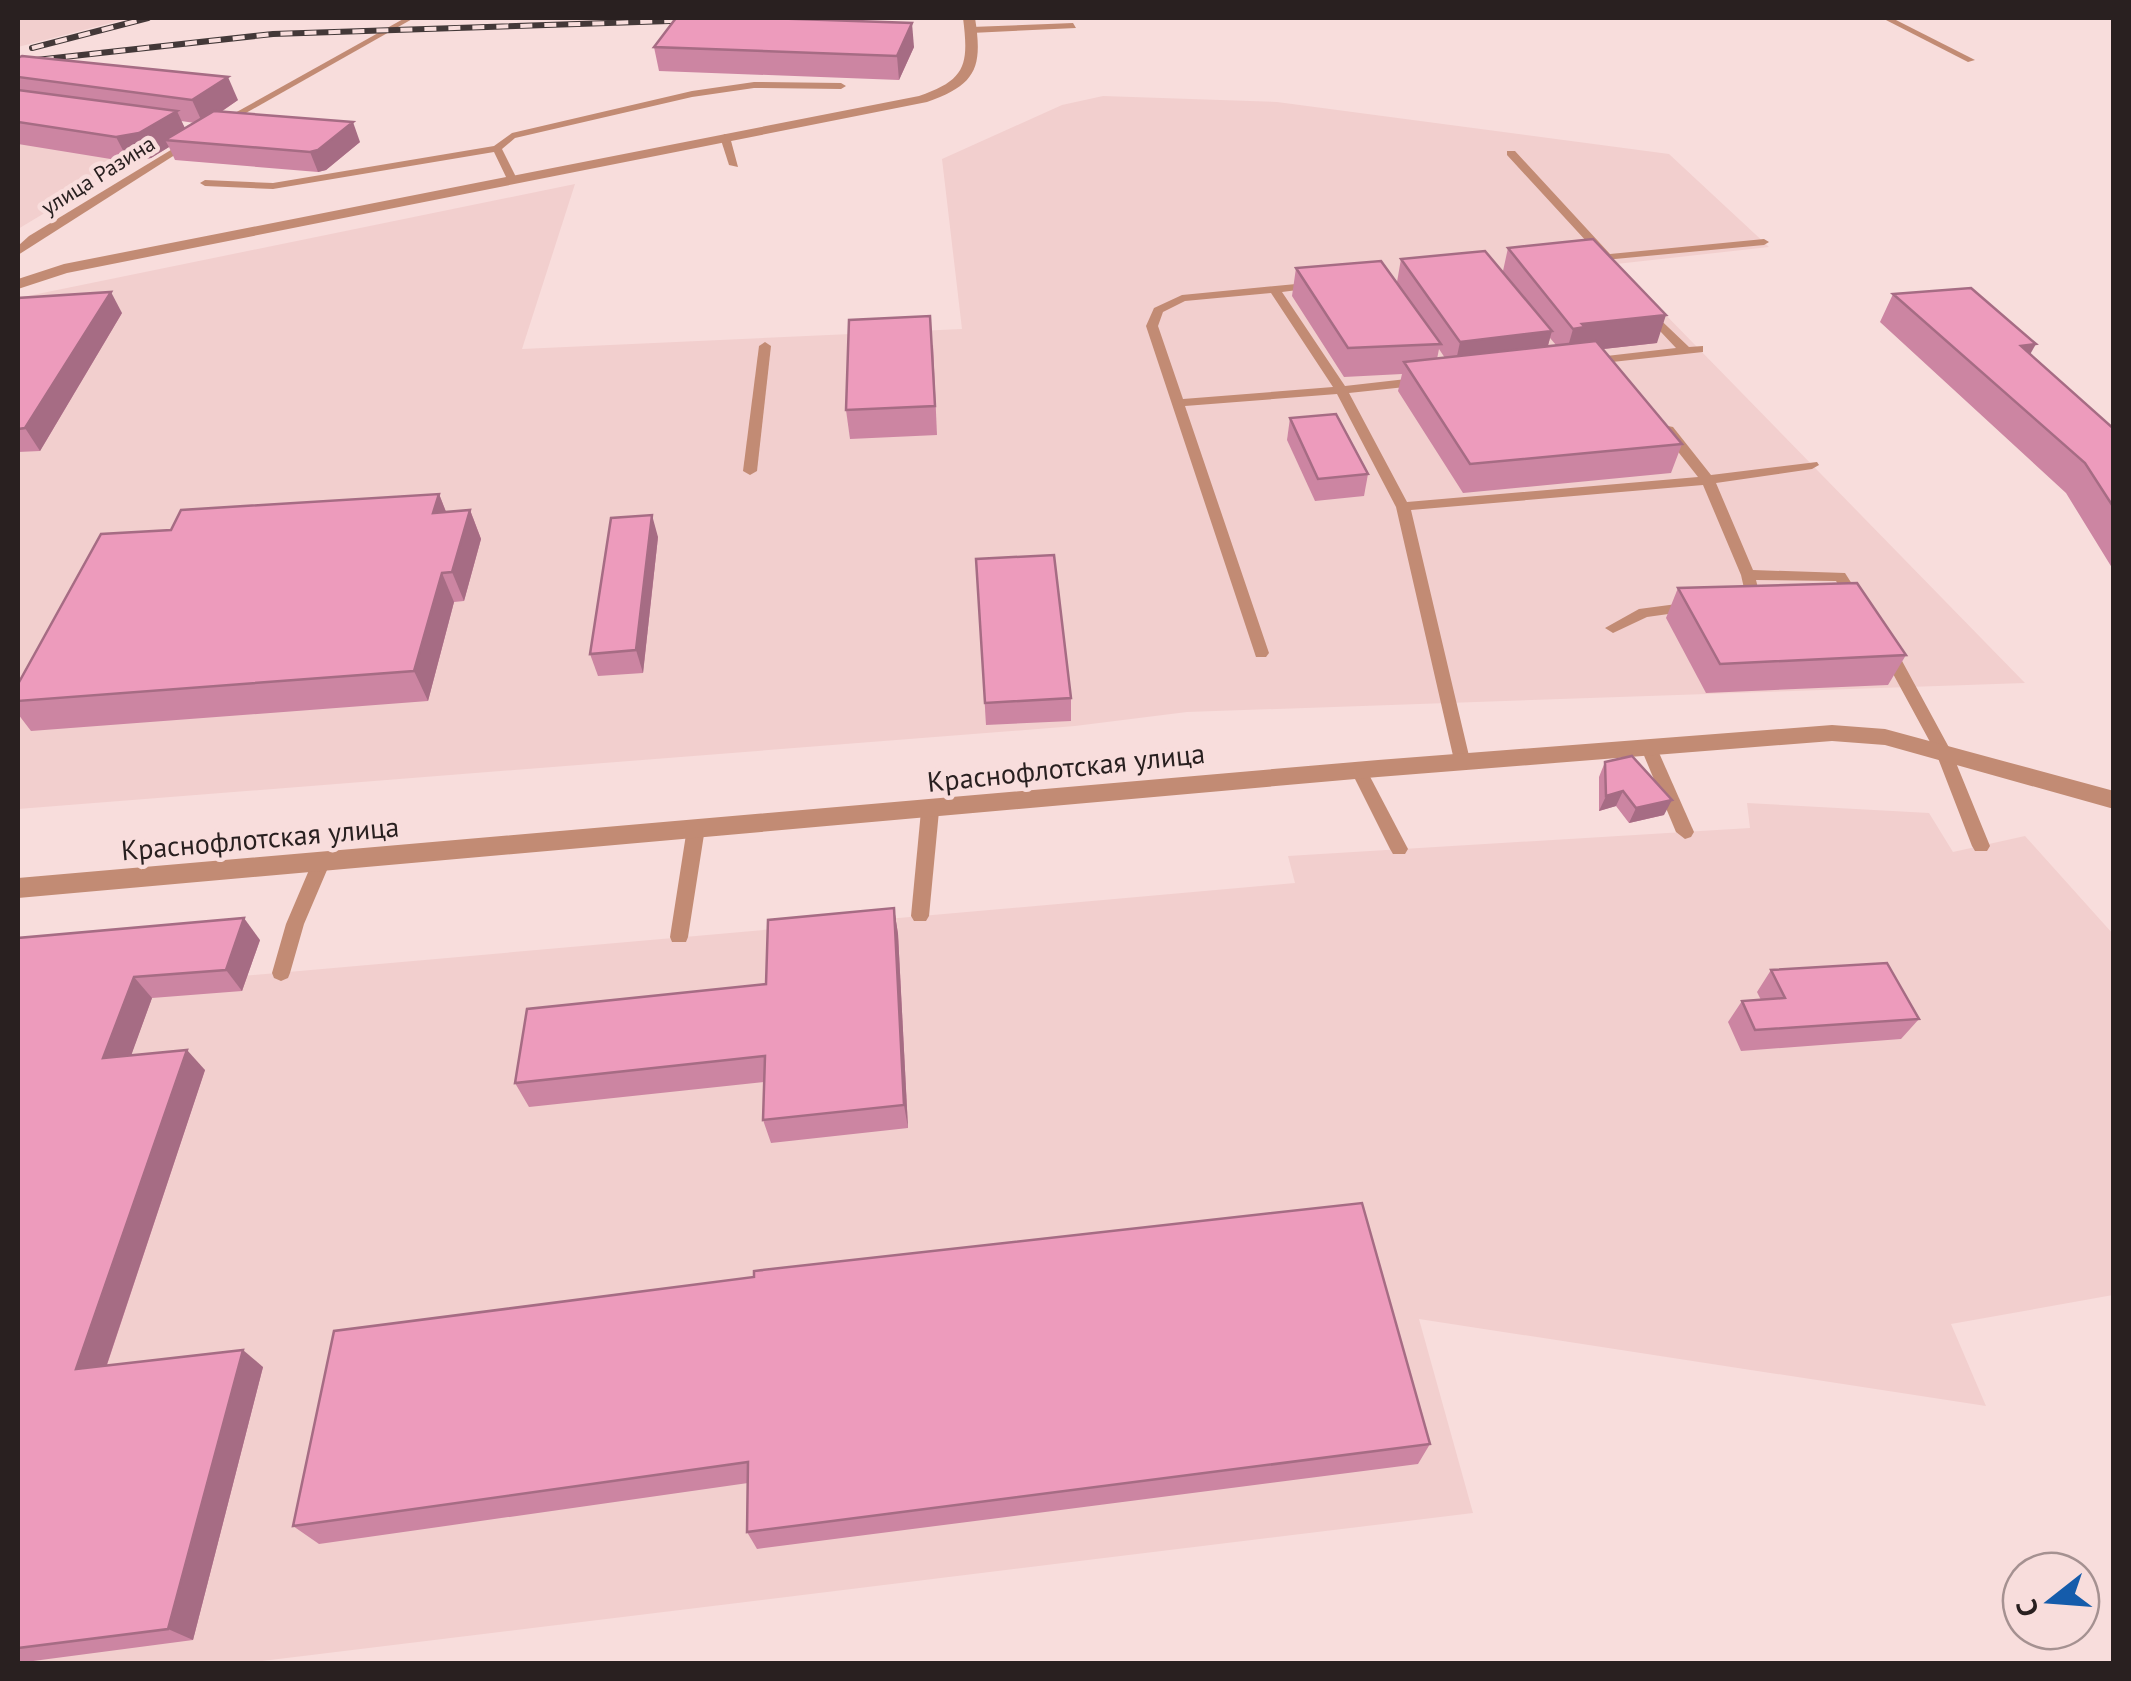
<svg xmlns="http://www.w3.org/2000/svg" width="2131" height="1681" font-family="'PT Sans',sans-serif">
  <rect width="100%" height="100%" fill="#f8dddc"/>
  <g fill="#f2cfce">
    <polygon points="18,18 130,18 18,47"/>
    <polygon points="1103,96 1277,102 1669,154 1769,247 1616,264 2025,683 1187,712 1075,726 18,809 18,298 575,184 522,349 962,329 942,159 1062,105"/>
    <polygon points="18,119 151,149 18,229"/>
    <polygon points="1747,803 1929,813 1953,852 2025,836 2113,934 2113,1295 1951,1324 1986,1406 1419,1319 1473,1513 246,1663 18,1664 18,961 243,976 1295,883 1288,856 1750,828"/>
  </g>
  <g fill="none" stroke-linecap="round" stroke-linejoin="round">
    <g fill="#c28b74" fill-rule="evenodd">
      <polygon points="405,18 414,18 223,126 215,124"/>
      <polygon points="1882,18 1892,18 1975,60 1968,62"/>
      <polygon points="1073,23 1076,28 971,33 967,30 971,27"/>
      <polygon points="754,82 841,83 846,86 841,89 754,88 692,97 515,138 502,149 517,179 512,182 507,179 494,152 273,189 205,186 200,183 205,180 273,183 494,146 512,133 692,91"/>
      <polygon points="725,134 730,137 738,167 729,165 720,137"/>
      <polygon points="189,139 194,142 192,144 18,255 18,246 29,236"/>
      <polygon points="1507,151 1515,151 1610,254 1764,239 1769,242 1764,245 1583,262 1583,258 1599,255 1507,155"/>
      <path d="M1317 282 1321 283V287L1282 292 1345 386 1424 377 1430 381 1424 385 1349 393 1407 502 1698 477 1661 430 1668 426 1673 427 1711 475 1817 462 1819 465 1812 469 1716 483 1753 570 1845 573 1863 601 1856 606 1851 604 1836 581 1756 580 1761 600 1754 605 1743 604 1741 601 1746 597 1741 575 1703 485 1411 510 1470 760 1462 766 1454 760 1396 507 1337 394 1185 406 1269 653 1266 657H1256L1146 326 1154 308 1182 295ZM1271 293 1333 387 1183 399 1158 326 1163 312 1185 301Z"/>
      <polygon points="1648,308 1689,347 1703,346 1703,352 1585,365 1583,362 1589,358 1676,348 1644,314 1642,312"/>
      <polygon points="765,342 771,346 757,471 750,475 743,471 759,346"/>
      <polygon points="1692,602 1697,604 1699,607 1697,610 1647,617 1613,633 1605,628 1639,609"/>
      <polygon points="1887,643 1895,648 1952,753 1990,846 1987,851 1975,851 1972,846 1936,753 1879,648"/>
      <polygon points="1648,740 1656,746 1694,832 1691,837 1685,839 1676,832 1640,746"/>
      <polygon points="1358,763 1366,769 1408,849 1405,854 1393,854 1390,849 1350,769"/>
      <polygon points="930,805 939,811 929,916 926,921 914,921 911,916 921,811"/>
      <polygon points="696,821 705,828 688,937 686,942 672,942 670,937 687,828"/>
      <polygon points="321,856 327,858 330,863 304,924 290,973 288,978 281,981 274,978 272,973 286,924 312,863 315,858"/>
    </g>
    <g fill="#c28b74" fill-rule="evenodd">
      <path d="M963 18H975C983 68 976 85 927 102L67 273 18 289V279L64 264 919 96C966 80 969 65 963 18Z"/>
      <polygon points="1832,725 1885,729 2114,791 2114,809 1885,745 1832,741 1378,777 18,898 18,878 1378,760"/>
    </g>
    <defs>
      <g id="rail">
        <polyline points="745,18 781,18"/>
        <polyline points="32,48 148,18"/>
        <polyline points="18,62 273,34 700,20"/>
      </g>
    </defs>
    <use href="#rail" stroke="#433838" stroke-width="6"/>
    <use href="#rail" stroke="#f8dddc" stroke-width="4" stroke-dasharray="12" stroke-linecap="butt"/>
  </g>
  <g fill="#cc85a2" fill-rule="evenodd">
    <polygon points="654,47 914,47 899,80 659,71"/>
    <path d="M18 58 238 100 221 112 360 142 326 170 318 172 175 160 169 147 151 158 129 162 18 144ZM181 121 195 123 185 128Z"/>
    <path d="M1508 248 1657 343 1603 349 1682 444 1671 473 1463 493 1398 391 1402 374 1344 377 1292 296 1296 268 1397 282 1401 259 1503 271ZM1550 338 1556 345 1548 346ZM1439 349 1445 358 1437 359Z"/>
    <polygon points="1893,294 2030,354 2114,429 2114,571 2066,493 1880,322"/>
    <polygon points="18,298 122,313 40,451 18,452"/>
    <polygon points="933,345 937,435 850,439 846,410"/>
    <polygon points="1290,418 1368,474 1364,496 1315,501 1287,440"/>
    <polygon points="439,494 446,512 470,510 481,539 464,601 454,602 428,701 31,731 18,714 18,684 171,530"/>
    <polygon points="658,537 643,673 598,676 590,654"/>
    <polygon points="976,559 1071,698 1071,721 986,725"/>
    <polygon points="1678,588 1906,655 1888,685 1706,693 1666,618"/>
    <polygon points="1605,762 1664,815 1629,823 1616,806 1599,811 1599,777"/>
    <polygon points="894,908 898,934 908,1128 771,1143 763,1120 764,1082 529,1107 515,1083 766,984"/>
    <polygon points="18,938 260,940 242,991 152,998 131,1055 205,1070 107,1365 263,1367 193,1640 18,1663"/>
    <polygon points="1771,970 1919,1019 1901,1039 1741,1051 1728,1022 1742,1001 1761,1000 1757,992"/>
    <polygon points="754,1277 1430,1444 1418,1464 757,1549 747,1532 748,1483 319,1544 293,1526"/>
  </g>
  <g fill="#a66c84">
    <polygon points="912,23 914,47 899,80 897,56"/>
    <polygon points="228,77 238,100 203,124 192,100"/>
    <polygon points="177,111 188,135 165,140 169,147 151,158 129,162 116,137"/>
    <polygon points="353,122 360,142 326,170 318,172 310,152"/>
    <polygon points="111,292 122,313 40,451 25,428"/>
    <polygon points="1666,315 1657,343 1577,352 1565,357 1573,329 1582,324"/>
    <polygon points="1552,331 1544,359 1454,370 1460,342"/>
    <polygon points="2036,344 2020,372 2021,346"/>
    <polygon points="439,494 450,522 433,513"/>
    <polygon points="470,510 481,539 464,601 452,572"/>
    <polygon points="652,515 658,537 643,673 636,650"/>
    <polygon points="442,573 454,602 428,701 414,671"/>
    <polygon points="1623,791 1616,806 1599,811 1606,796"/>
    <polygon points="1672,800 1664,815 1629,823 1636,808"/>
    <polygon points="894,908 898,934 908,1128 904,1105"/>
    <polygon points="244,918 260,940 242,991 226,970"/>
    <polygon points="134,977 152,998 123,1078 103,1058"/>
    <polygon points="187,1050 205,1070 100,1385 76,1369"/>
    <polygon points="243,1350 263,1367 193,1640 168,1629"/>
  </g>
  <g fill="#ed9bbc" stroke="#a66c84" stroke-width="2.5">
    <polygon points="676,18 767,18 912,23 897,56 654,47"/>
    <polygon points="22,56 228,77 192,100 18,77 18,58"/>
    <polygon points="18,90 177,111 139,133 116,137 18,122"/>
    <polygon points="214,111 353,122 318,150 310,152 165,140"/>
    <polygon points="1593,239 1666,315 1582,324 1585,327 1573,329 1508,248"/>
    <polygon points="1485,251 1552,331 1460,342 1401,259"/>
    <polygon points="1381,261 1441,344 1348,348 1296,268"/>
    <polygon points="1971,288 2036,344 2021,346 2114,429 2114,508 2085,463 1893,294"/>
    <polygon points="111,292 25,428 18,429 18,298"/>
    <polygon points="930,316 935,406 846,410 849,320"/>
    <polygon points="1596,341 1682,444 1470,464 1404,362"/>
    <polygon points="1336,414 1368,474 1318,479 1290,418"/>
    <polygon points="439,494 433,513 470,510 452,572 442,573 414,671 18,701 18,684 101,534 171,530 181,510"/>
    <polygon points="652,515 636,650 590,654 611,518"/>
    <polygon points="1054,555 1071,698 985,703 976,559"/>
    <polygon points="1857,583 1906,655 1720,664 1678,588"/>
    <polygon points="1632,756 1672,800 1636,808 1623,791 1606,796 1605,762"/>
    <polygon points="894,908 904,1105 763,1120 765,1056 515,1083 527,1009 766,984 768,920"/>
    <polygon points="244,918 226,970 134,977 103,1058 187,1050 76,1369 243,1350 168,1629 18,1648 18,938"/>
    <polygon points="1887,963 1919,1019 1755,1030 1742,1001 1785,998 1771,970"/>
    <polygon points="1362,1203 1430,1444 747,1532 748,1462 293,1526 334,1331 754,1277 754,1271"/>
  </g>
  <g text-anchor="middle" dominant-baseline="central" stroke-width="9" stroke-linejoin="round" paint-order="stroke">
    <g font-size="22" fill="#292020" stroke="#f8dddc">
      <text transform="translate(98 175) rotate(-32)">улица Разина</text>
    </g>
    <g font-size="28" fill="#292020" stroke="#f8dddc">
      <text transform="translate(1066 767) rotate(-6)">Краснофлотская улица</text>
      <text transform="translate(260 838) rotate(-5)">Краснофлотская улица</text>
    </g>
  </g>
  <rect width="2131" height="1681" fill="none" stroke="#292020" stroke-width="40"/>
  <g transform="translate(2051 1601) rotate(253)"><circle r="48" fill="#f8dddc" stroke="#a59191" stroke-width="2.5"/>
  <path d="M0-8L18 38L0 25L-18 38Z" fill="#155cab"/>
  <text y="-15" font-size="28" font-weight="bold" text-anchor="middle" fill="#292020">С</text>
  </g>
</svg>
